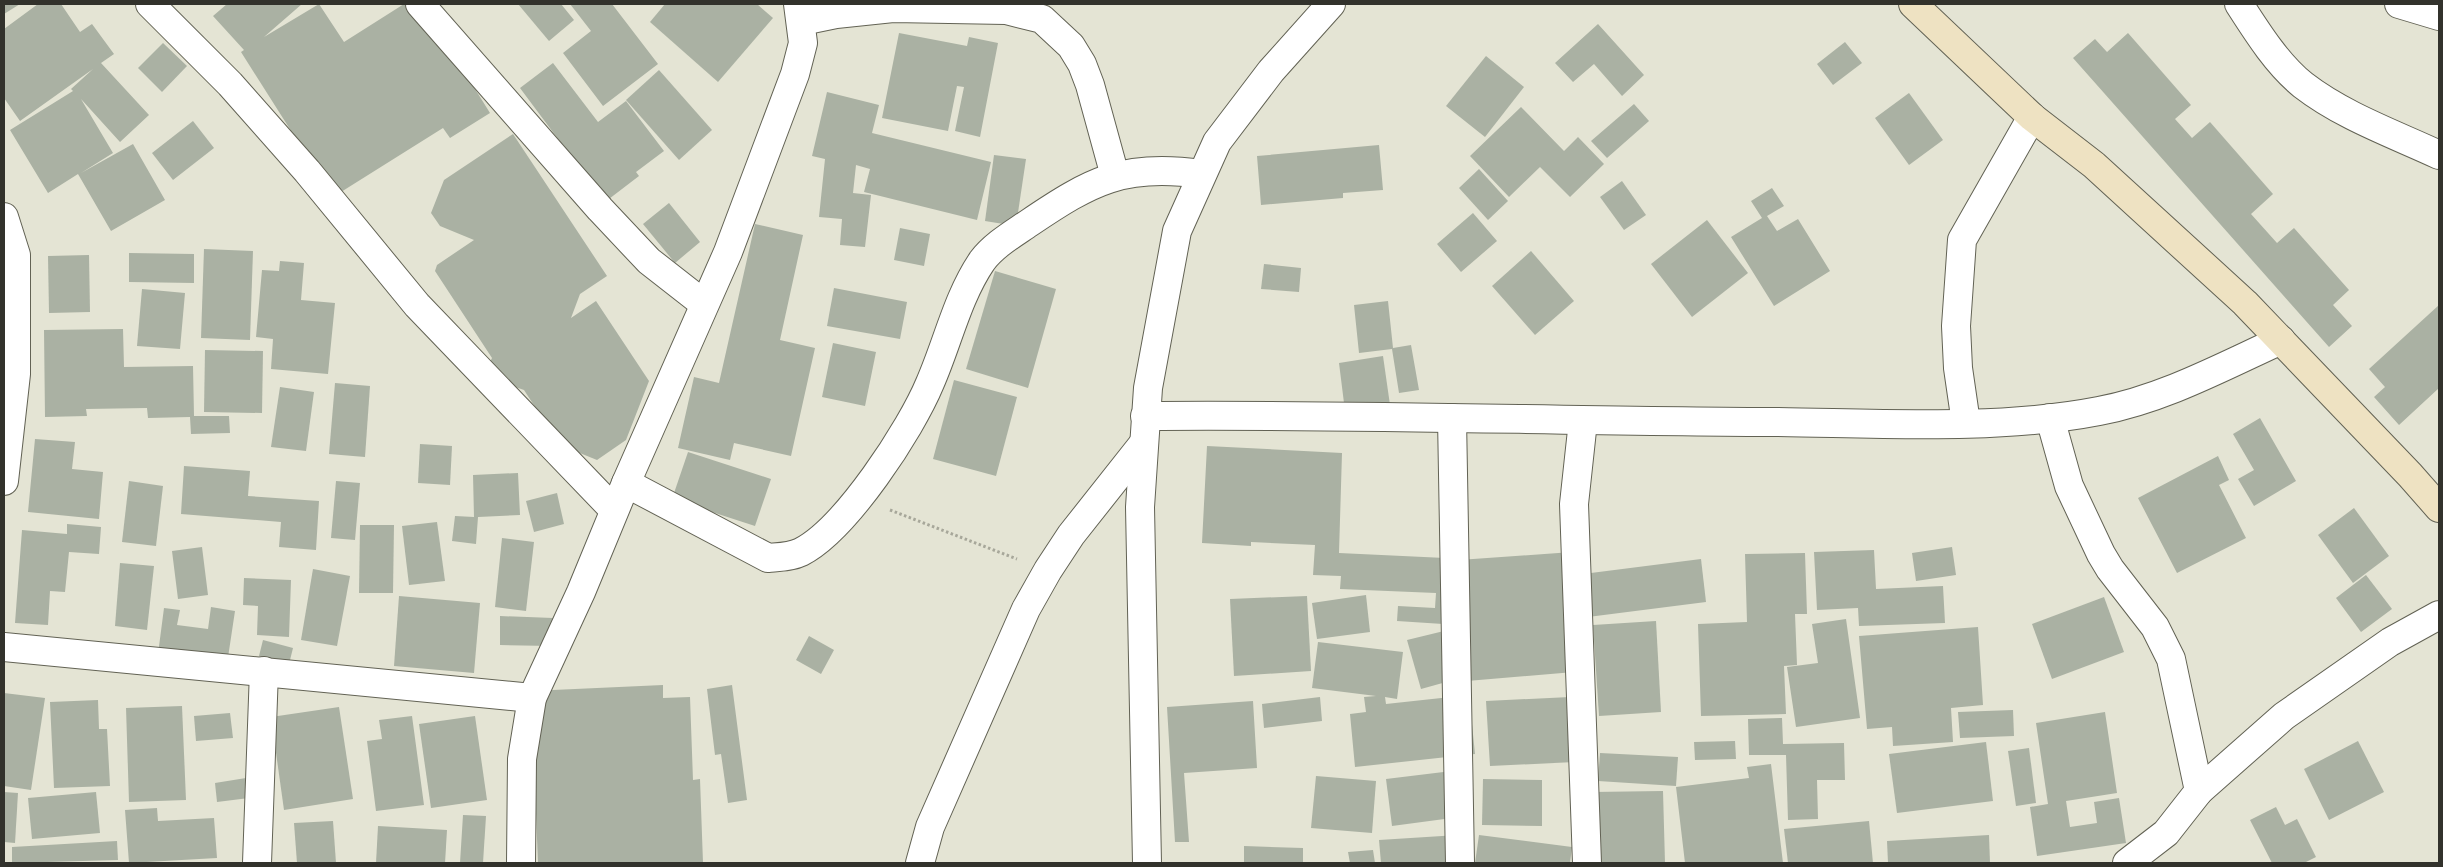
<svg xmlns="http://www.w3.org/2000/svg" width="2443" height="867" font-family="Helvetica,sans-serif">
  <rect width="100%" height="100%" fill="#e4e4d4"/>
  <g fill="#aab1a3">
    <polygon points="4,4 20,4 4,14"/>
    <polygon points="38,4 61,4 80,32 92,24 114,54 101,63 149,115 120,142 81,99 113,153 81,173 133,144 165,200 111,231 78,174 48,193 10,130 73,91 71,89 93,69 20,121 4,98 4,29"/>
    <polygon points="227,4 302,4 264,37 319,4 344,42 404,4 436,4 447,44 490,113 450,138 443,128 333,197 241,52 244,50 213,16"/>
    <polygon points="518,4 561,4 574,20 549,41"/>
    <polygon points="570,4 612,4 658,64 603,106 563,53 591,31"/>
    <polygon points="665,4 757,4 773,18 718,82 650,22"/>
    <polygon points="1598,24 1644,75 1622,96 1594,64 1573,82 1555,63"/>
    <polygon points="899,33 967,46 969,37 998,43 980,137 955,131 964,87 957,86 948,131 882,118"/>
    <polygon points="2128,33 2191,105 2175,119 2192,138 2210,122 2273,194 2251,214 2277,243 2294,228 2349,290 2333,305 2352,326 2329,347 2073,58 2095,39 2107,52"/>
    <polygon points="1845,42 1862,63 1833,85 1817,64"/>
    <polygon points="163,43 187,66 162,92 138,68"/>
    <polygon points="1486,56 1524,87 1485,137 1446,106"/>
    <polygon points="553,63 598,122 626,101 664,151 636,172 639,176 605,202 520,88"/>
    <polygon points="659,70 712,130 679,160 626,100"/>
    <polygon points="827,92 879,105 872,133 991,162 977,220 864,192 870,169 856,165 853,193 871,195 865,247 840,245 842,219 819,217 825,159 812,156"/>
    <polygon points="1909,93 1943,140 1909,165 1875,118"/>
    <polygon points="1634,104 1649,121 1607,158 1591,141"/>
    <polygon points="1521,107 1564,151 1578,137 1604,164 1570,197 1540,167 1509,197 1470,156"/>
    <polygon points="193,121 214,148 173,180 152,153"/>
    <polygon points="513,134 607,276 580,294 571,318 596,301 649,381 626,440 597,460 560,445 524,390 504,383 490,362 492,358 435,271 437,265 474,240 440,226 431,213 444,180"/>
    <polygon points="1379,145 1383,190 1343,193 1343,198 1261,205 1257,156"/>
    <polygon points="994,155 1026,159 1016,226 985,221"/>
    <polygon points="1479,169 1508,201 1488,220 1459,188"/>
    <polygon points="1622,181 1646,215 1624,230 1600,197"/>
    <polygon points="1772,188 1784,206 1767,216 1777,231 1798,219 1830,271 1774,306 1731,237 1762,218 1751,201"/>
    <polygon points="669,203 700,242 675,263 643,224"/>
    <polygon points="1473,213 1497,241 1461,272 1437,244"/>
    <polygon points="1707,220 1748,273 1692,317 1651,264"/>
    <polygon points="755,224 803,235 780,340 815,348 791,456 734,443 730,460 678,448 694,377 719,383"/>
    <polygon points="900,228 930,234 924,266 894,260"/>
    <polygon points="204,249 253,251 250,340 201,338"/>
    <polygon points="1531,251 1574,301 1535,335 1492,286"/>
    <polygon points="129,253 194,254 194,283 129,282"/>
    <polygon points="89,255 90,312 49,313 48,256"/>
    <polygon points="280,261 304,263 301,300 335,303 328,374 271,369 273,339 256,337 262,270 279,271"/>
    <polygon points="1264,264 1301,268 1299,292 1261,289"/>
    <polygon points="995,271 1056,289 1028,388 966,369"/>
    <polygon points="834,288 907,302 900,339 827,326"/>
    <polygon points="142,289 185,293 180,349 137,346"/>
    <polygon points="1388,301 1393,348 1411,345 1419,390 1399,393 1392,349 1359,353 1354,305"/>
    <polygon points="2439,305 2439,388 2399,425 2374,397 2385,387 2369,369"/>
    <polygon points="123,329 124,367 193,366 194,416 229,416 230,433 191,434 190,417 148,418 147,408 86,409 87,416 45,417 44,330"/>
    <polygon points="833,343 876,352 865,406 822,397"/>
    <polygon points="205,350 263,351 262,413 204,412"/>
    <polygon points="1383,356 1390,405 1345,411 1339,363"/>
    <polygon points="954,380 1017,397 996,476 933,459"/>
    <polygon points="335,383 370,386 365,457 329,454"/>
    <polygon points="280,387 314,392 306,451 271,447"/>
    <polygon points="2260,418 2296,481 2254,506 2238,479 2254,470 2233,434"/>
    <polygon points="35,439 75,442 72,469 103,472 99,519 28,512"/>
    <polygon points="420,444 452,446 450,485 418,483"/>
    <polygon points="1207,446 1342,453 1339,553 1445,558 1443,624 1397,621 1398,606 1435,608 1436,593 1340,589 1341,576 1313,575 1315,545 1251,542 1251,546 1202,543"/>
    <polygon points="688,452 771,479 755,526 672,499"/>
    <polygon points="2218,456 2229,480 2219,485 2246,538 2177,573 2138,498"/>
    <polygon points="184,466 250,471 248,496 319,501 316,550 279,547 281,522 181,514"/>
    <polygon points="518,473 520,515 478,517 476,544 452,541 455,516 474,517 473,475"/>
    <polygon points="129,481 163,486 156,546 122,542"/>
    <polygon points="336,481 360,483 355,540 331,538"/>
    <polygon points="557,493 564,524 534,532 526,501"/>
    <polygon points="2354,508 2389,556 2353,583 2318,535"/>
    <polygon points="437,522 445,581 409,585 402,526"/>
    <polygon points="67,524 101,527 99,554 69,552 65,592 50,591 48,625 15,623 22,530 67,534"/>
    <polygon points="360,525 394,525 393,593 359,593"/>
    <polygon points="502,538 534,542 526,611 495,607"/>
    <polygon points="202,547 208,595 178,599 172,551"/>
    <polygon points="1952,547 1956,575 1916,581 1912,553"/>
    <polygon points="1874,550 1876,589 1943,586 1945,623 1859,626 1858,608 1817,610 1814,552"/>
    <polygon points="1572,552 1574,672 1467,681 1459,560"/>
    <polygon points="1805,553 1807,614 1795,614 1797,665 1784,666 1786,714 1701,716 1698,624 1747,622 1745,554"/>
    <polygon points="1701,559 1706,602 1588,617 1583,574"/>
    <polygon points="120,563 154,566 147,630 115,626"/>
    <polygon points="313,569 350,576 337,646 301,640"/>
    <polygon points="2366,575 2392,609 2361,632 2336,598"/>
    <polygon points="244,578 291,580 289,637 257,635 258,606 243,605"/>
    <polygon points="1366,595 1370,632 1317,639 1312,603"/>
    <polygon points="399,596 480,603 474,673 394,666"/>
    <polygon points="1307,596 1311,671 1234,676 1230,599"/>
    <polygon points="2104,597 2124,652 2052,679 2032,624"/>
    <polygon points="211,607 235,611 227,664 158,654 164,608 180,610 177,625 208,629"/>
    <polygon points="500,616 553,618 552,646 500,645"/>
    <polygon points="1846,619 1860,718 1796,727 1787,667 1818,663 1812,624"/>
    <polygon points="1656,621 1661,712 1599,716 1593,625"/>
    <polygon points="1978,627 1983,705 1951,708 1953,742 1893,746 1892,727 1867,729 1859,636"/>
    <polygon points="1444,631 1457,679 1421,689 1407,640"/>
    <polygon points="809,636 834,650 821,674 796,660"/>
    <polygon points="263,640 293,648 289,664 259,656"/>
    <polygon points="1318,642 1403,652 1397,699 1385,697 1386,704 1469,695 1475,754 1355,767 1350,714 1366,712 1364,697 1376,696 1312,688"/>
    <polygon points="663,685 663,698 690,697 693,780 700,779 703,863 538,863 531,691"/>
    <polygon points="732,685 747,800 728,803 721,754 715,755 707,689"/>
    <polygon points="4,693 45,698 31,790 4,786"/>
    <polygon points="1320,697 1322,721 1264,728 1262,704"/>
    <polygon points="1570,697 1575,762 1490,766 1486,701"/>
    <polygon points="98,700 99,729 107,729 110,786 54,788 50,702"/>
    <polygon points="1253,701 1257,768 1184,773 1189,842 1175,842 1167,707"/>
    <polygon points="182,706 186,800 129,802 126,708"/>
    <polygon points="339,707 353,799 284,810 271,717"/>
    <polygon points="2013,710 2014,736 1960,738 1958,712"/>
    <polygon points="2105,712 2117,793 2066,801 2070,827 2097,823 2094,802 2119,798 2126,843 2037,856 2030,807 2048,804 2036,723"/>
    <polygon points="230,713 233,738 196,741 194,716"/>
    <polygon points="412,716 424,805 376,811 367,741 382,739 379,720"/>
    <polygon points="475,716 487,800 431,808 419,724"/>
    <polygon points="1782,718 1783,744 1844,743 1845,780 1817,780 1818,819 1788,820 1786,755 1749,755 1748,719"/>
    <polygon points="1735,741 1736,759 1695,760 1694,742"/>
    <polygon points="2358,741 2384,792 2329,820 2304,769"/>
    <polygon points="1986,742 1993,801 1897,813 1889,754"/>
    <polygon points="2029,748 2036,803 2016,806 2008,751"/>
    <polygon points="1600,753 1678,757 1676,786 1598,781"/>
    <polygon points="1771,764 1783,863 1685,863 1676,787 1749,778 1747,767"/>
    <polygon points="1460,770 1467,816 1392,826 1386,779"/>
    <polygon points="1316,776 1376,781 1372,833 1311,828"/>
    <polygon points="246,778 249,798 217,802 215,783"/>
    <polygon points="1483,779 1542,780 1542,826 1482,825"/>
    <polygon points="1663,791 1665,863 1594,863 1592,792"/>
    <polygon points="4,792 18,793 15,843 4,842"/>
    <polygon points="96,792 100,833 32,839 28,798"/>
    <polygon points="2276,807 2285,825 2297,819 2316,857 2304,863 2272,863 2250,820"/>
    <polygon points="157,808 158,821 214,818 217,858 129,863 125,810"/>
    <polygon points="463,815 486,816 483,863 460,863"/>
    <polygon points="333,821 336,863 297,863 294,823"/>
    <polygon points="1869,821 1873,863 1788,863 1784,829"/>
    <polygon points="378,826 447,830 445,863 376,863"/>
    <polygon points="1458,835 1460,863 1381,863 1379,840"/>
    <polygon points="1479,835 1572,847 1570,863 1475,863"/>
    <polygon points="1989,835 1990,863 1888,863 1887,841"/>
    <polygon points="117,841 118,860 12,863 12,847"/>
    <polygon points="1244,846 1303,848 1303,863 1244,863"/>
    <polygon points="1373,850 1375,863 1350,863 1348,852"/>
  </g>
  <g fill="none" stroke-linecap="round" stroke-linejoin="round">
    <defs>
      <g id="minor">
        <polyline points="150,4 230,84 307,171 417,305 614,510"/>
        <polyline points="420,4 600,209 649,261 704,304"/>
        <path d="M2239 4C2257 32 2277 64 2303 85 2343 116 2394 134 2439 155"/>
        <polyline points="802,21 836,14 893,8 1006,10 1042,19 1071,46 1082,64 1090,85 1115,176"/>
        <polyline points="4,217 16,255 16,374 4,481"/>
        <path d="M1145 416C1353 414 1561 421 1770 422 1875 423 1996 431 2099 411 2163 399 2222 367 2281 340"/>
        <polyline points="1452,418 1460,863"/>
        <polyline points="2050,418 2069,486 2101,554 2110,569 2155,627 2171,659 2199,791"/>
        <polyline points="1583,421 1574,504 1587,863"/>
        <polyline points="1966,423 1958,368 1956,326 1962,240 2032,117"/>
        <path d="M626 483 768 558C779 557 791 557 801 552 846 529 911 429 930 383 948 342 957 298 982 261 994 245 1013 234 1029 223 1091 181 1124 163 1201 174"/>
        <polyline points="4,647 532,698"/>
        <polyline points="257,863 264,671"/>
        <polyline points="521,863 522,759 532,698 581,592 626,483 728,252 795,74 803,43 798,4"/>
        <polyline points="920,863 930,827 1026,609 1048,570 1071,535 1143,444"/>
        <polyline points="2127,863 2166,833 2199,791 2284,716 2390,642 2439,615"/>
      </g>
      <g id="tertiary">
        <polyline points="2399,4 2439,16"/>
        <polyline points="1147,863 1140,507 1148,388 1177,231 1217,142 1271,71 1331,4"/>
      </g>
      <polyline id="secondary" points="1913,4 2032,117 2094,165 2245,303 2410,475 2439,508"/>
    </defs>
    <use href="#minor" stroke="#626254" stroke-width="30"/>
    <use href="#tertiary" stroke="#626254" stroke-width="30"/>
    <use href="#secondary" stroke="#626254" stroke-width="30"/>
    <polyline stroke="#a7a79a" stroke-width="3" stroke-dasharray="2.5 2.5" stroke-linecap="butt" points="890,510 1017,559"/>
    <use href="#minor" stroke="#fff" stroke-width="28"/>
    <use href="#tertiary" stroke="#fff" stroke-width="28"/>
    <use href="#secondary" stroke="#eee2c2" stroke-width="28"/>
  </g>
  <rect width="2443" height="867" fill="none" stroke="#32322c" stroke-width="10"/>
</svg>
